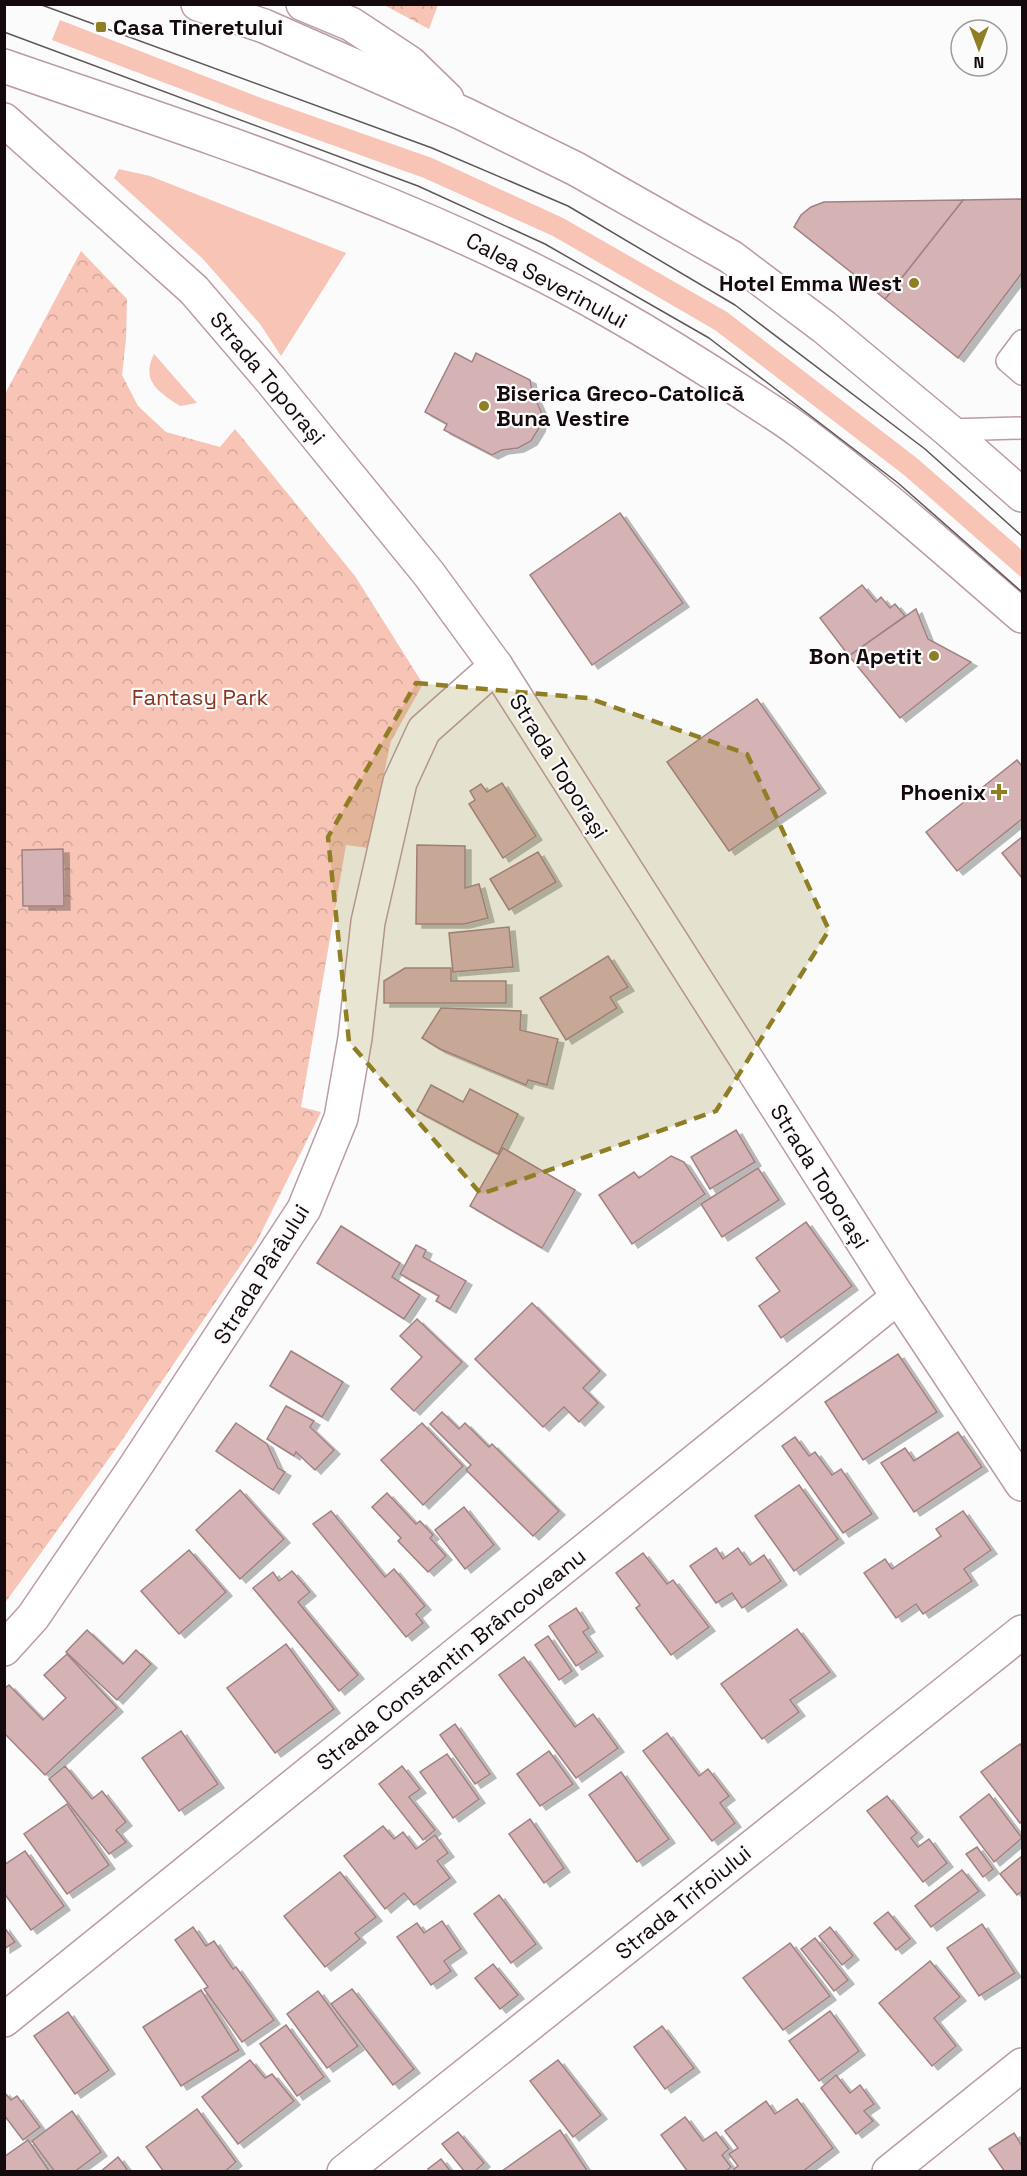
<svg xmlns="http://www.w3.org/2000/svg" width="1027" height="2176" font-family="'Space Grotesk',sans-serif">
  <defs>
    <pattern id="park-crowns" width="20" height="18" patternUnits="userSpaceOnUse" patternTransform="scale(1.5)"><rect width="20" height="18" fill="#f7c4b6"/><path d="M2 6a3 3 0 1 1 6 0M12 15a3 3 0 1 1 6 0" fill="none" stroke="#d3a79b"/></pattern>
    <filter id="shadow"><feDropShadow dx="6" dy="4" stdDeviation="0" flood-color="#0004"/></filter>
  </defs>
  <rect width="100%" height="100%" fill="#fbfbfb"/>
  <g fill="#f7c4b6">
    <polygon points="60,20 264,99 432,158 563,218 727,312 918,459 1022,550 1022,578 904,475 715,330 553,236 424,178 257,118 52,40"/>
    <polygon points="119,169 150,176 346,253 281,356 260,324 203,259 114,178"/>
    <path d="M154 354 197 403 180 406C160 393 140 381 154 354Z"/>
  </g>
  <g fill="url(#park-crowns)">
    <polygon points="384,5 438,5 429,29"/>
    <polygon points="81,251 127,299 126,339 122,375 138,406 166,432 220,447 235,429 355,576 423,684 391,741 368,848 346,845 301,1107 321,1112 257,1241 120,1443 5,1603 5,394"/>
  </g>
  <g fill="#d5b3b4" stroke="#a28183" stroke-width="1.5" filter="url(#shadow)">
    <polygon points="1022,199 1022,273 958,358 885,299 963,200"/>
    <polygon points="963,200 885,299 794,227 801,215 811,207 824,202"/>
    <polygon points="455,353 472,362 476,353 530,380 532,391 542,414 539,428 531,441 518,448 502,450 492,455 444,430 447,424 425,412"/>
    <polygon points="620,513 683,603 592,665 530,575"/>
    <polygon points="862,585 876,602 881,597 890,608 895,604 905,616 849,656 820,618"/>
    <polygon points="916,609 928,639 971,662 900,718 849,656"/>
    <polygon points="757,699 820,789 729,851 667,762"/>
    <polygon points="1017,760 1022,766 1022,819 957,871 926,832"/>
    <polygon points="502,783 536,836 503,858 469,804 475,800 470,791 481,784 487,792"/>
    <polygon points="1022,837 1022,878 1002,853"/>
    <polygon points="417,845 465,846 465,888 479,884 488,918 464,924 416,924"/>
    <polygon points="63,849 64,906 23,906 22,850"/>
    <polygon points="538,852 556,882 509,910 490,879"/>
    <polygon points="509,927 513,967 453,972 449,933"/>
    <polygon points="608,956 628,987 610,997 617,1008 566,1040 540,998"/>
    <polygon points="405,968 451,968 451,981 506,981 506,1003 384,1003 384,981"/>
    <polygon points="441,1008 521,1011 520,1030 558,1039 547,1085 528,1080 526,1085 440,1049 422,1038"/>
    <polygon points="431,1085 463,1102 470,1089 518,1114 498,1154 417,1111"/>
    <polygon points="736,1130 755,1162 710,1189 691,1157"/>
    <polygon points="503,1148 575,1190 542,1248 470,1206"/>
    <polygon points="671,1156 684,1162 705,1194 632,1244 599,1195 634,1172 639,1178"/>
    <polygon points="758,1168 779,1200 722,1237 701,1204"/>
    <polygon points="806,1222 852,1286 781,1338 759,1306 780,1291 756,1258"/>
    <polygon points="341,1226 400,1263 392,1277 420,1295 404,1319 317,1263"/>
    <polygon points="416,1245 426,1250 423,1257 466,1281 450,1309 436,1301 439,1296 400,1274"/>
    <polygon points="532,1303 600,1371 583,1388 598,1403 579,1422 564,1407 543,1427 475,1359"/>
    <polygon points="417,1319 462,1362 414,1411 391,1389 422,1357 400,1336"/>
    <polygon points="291,1351 343,1382 322,1417 270,1386"/>
    <polygon points="898,1354 937,1412 863,1460 825,1402"/>
    <polygon points="286,1406 314,1421 310,1427 334,1450 315,1470 296,1452 294,1456 267,1439"/>
    <polygon points="442,1412 459,1429 465,1423 489,1447 492,1444 559,1511 533,1536 466,1470 471,1465 430,1424"/>
    <polygon points="236,1423 267,1444 278,1468 285,1472 273,1490 216,1451"/>
    <polygon points="422,1423 463,1466 423,1505 381,1460"/>
    <polygon points="958,1432 982,1467 914,1512 881,1463 905,1448 914,1461"/>
    <polygon points="795,1437 809,1456 815,1452 832,1475 841,1469 872,1514 843,1533 782,1446"/>
    <polygon points="799,1485 838,1539 794,1571 755,1516"/>
    <polygon points="240,1490 284,1539 240,1579 196,1530"/>
    <polygon points="387,1493 416,1524 420,1521 433,1535 430,1538 446,1556 428,1572 398,1541 401,1538 372,1507"/>
    <polygon points="464,1507 494,1545 465,1569 435,1530"/>
    <polygon points="331,1511 385,1577 394,1569 425,1606 416,1614 423,1623 406,1637 313,1524"/>
    <polygon points="963,1511 991,1550 964,1569 972,1581 923,1614 916,1604 896,1618 864,1573 885,1559 892,1569 941,1536 936,1529"/>
    <polygon points="716,1548 723,1559 738,1548 750,1565 764,1555 781,1581 742,1608 732,1593 716,1603 690,1566"/>
    <polygon points="189,1550 226,1592 179,1634 141,1591"/>
    <polygon points="643,1553 667,1584 673,1580 709,1627 671,1655 636,1608 640,1605 616,1573"/>
    <polygon points="292,1571 310,1592 298,1602 358,1675 339,1691 253,1588 273,1572 279,1581"/>
    <polygon points="576,1608 589,1628 583,1632 597,1652 576,1666 549,1626"/>
    <polygon points="797,1629 830,1672 790,1700 799,1712 762,1739 721,1684"/>
    <polygon points="87,1630 123,1664 136,1650 151,1664 117,1700 66,1652"/>
    <polygon points="548,1636 572,1671 559,1680 535,1645"/>
    <polygon points="286,1644 334,1709 275,1753 227,1688"/>
    <polygon points="67,1654 117,1708 45,1775 4,1733 4,1689 9,1685 43,1720 66,1698 44,1675"/>
    <polygon points="524,1657 575,1727 593,1714 618,1748 576,1778 499,1675"/>
    <polygon points="455,1724 490,1774 475,1784 440,1735"/>
    <polygon points="181,1731 218,1784 179,1811 142,1758"/>
    <polygon points="667,1733 699,1776 708,1769 729,1796 720,1803 735,1823 712,1841 643,1751"/>
    <polygon points="1020,1744 1022,1747 1022,1821 1020,1823 981,1772"/>
    <polygon points="549,1751 573,1784 540,1806 517,1774"/>
    <polygon points="447,1754 479,1799 453,1818 420,1772"/>
    <polygon points="65,1766 92,1799 102,1791 126,1822 116,1830 126,1842 109,1854 49,1779"/>
    <polygon points="402,1766 420,1789 409,1797 435,1830 423,1840 379,1784"/>
    <polygon points="621,1772 669,1839 637,1862 589,1795"/>
    <polygon points="989,1794 1022,1838 994,1862 960,1817"/>
    <polygon points="887,1796 917,1833 911,1838 918,1847 929,1839 947,1863 923,1882 867,1811"/>
    <polygon points="67,1804 109,1865 67,1894 24,1834"/>
    <polygon points="530,1819 564,1868 544,1883 509,1834"/>
    <polygon points="383,1826 394,1839 403,1832 416,1849 435,1835 448,1853 437,1861 450,1878 414,1905 404,1893 385,1909 344,1856"/>
    <polygon points="977,1847 993,1869 983,1877 966,1854"/>
    <polygon points="25,1851 64,1906 31,1930 4,1893 4,1865"/>
    <polygon points="1022,1856 1022,1891 1017,1895 1000,1874"/>
    <polygon points="962,1870 979,1891 931,1927 915,1906"/>
    <polygon points="340,1872 376,1917 355,1933 360,1939 325,1967 284,1916"/>
    <polygon points="499,1895 536,1944 511,1963 474,1914"/>
    <polygon points="888,1912 910,1939 896,1950 874,1923"/>
    <polygon points="442,1921 461,1949 444,1961 451,1971 431,1985 397,1937 417,1923 424,1933"/>
    <polygon points="982,1924 1015,1973 979,1996 947,1948"/>
    <polygon points="4,1927 15,1942 4,1949"/>
    <polygon points="193,1927 206,1946 214,1941 233,1969 236,1967 274,2020 242,2042 204,1989 208,1987 175,1940"/>
    <polygon points="830,1927 853,1956 842,1965 819,1936"/>
    <polygon points="815,1938 848,1980 834,1991 801,1949"/>
    <polygon points="790,1943 830,1996 783,2030 743,1978"/>
    <polygon points="930,1961 960,1997 934,2018 956,2046 932,2066 879,2003"/>
    <polygon points="493,1964 518,1995 500,2009 475,1978"/>
    <polygon points="352,1989 414,2069 393,2085 331,2004"/>
    <polygon points="201,1990 239,2050 181,2086 143,2027"/>
    <polygon points="318,1991 358,2046 327,2068 287,2014"/>
    <polygon points="830,2011 859,2051 819,2081 789,2041"/>
    <polygon points="68,2012 109,2070 75,2094 34,2036"/>
    <polygon points="286,2025 324,2077 297,2096 260,2044"/>
    <polygon points="662,2026 694,2068 665,2089 634,2047"/>
    <polygon points="250,2060 265,2078 272,2074 294,2101 238,2144 202,2097"/>
    <polygon points="558,2060 601,2115 573,2137 530,2081"/>
    <polygon points="836,2075 850,2093 860,2085 874,2104 864,2111 873,2121 856,2134 821,2088"/>
    <polygon points="4,2092 11,2100 17,2096 40,2127 23,2140 4,2115"/>
    <polygon points="797,2099 833,2148 802,2172 735,2172 734,2169 738,2166 729,2154 738,2148 725,2131 766,2101 775,2114"/>
    <polygon points="197,2109 236,2162 224,2172 164,2172 146,2147"/>
    <polygon points="72,2111 101,2152 74,2172 55,2172 32,2141"/>
    <polygon points="685,2117 703,2141 716,2132 729,2149 722,2155 731,2167 725,2172 688,2172 661,2135"/>
    <polygon points="560,2130 588,2172 502,2171"/>
    <polygon points="458,2132 484,2163 474,2172 465,2172 442,2144"/>
    <polygon points="1014,2133 1022,2146 1022,2172 1005,2172 989,2149"/>
    <polygon points="28,2140 50,2172 4,2172 4,2157"/>
    <polygon points="118,2157 127,2169 124,2172 100,2172"/>
    <polygon points="441,2159 451,2172 430,2172 428,2169"/>
  </g>
  <g fill="none" stroke-linecap="round" stroke-linejoin="round">
    <defs>
      <g id="lane">
        <polyline points="1022,341 1007,361 1022,374"/>
        <polyline points="948,430 1022,428"/>
      </g>
      <g id="street">
        <polyline points="4,120 194,290 270,379 429,574 496,666 898,1297 1022,1484"/>
        <polyline points="4,1649 33,1617 135,1467 304,1209 341,1118 355,1038 368,922 400,782 424,730 496,666"/>
        <polyline points="4,2020 898,1297"/>
        <polyline points="344,2172 1022,1632"/>
        <polyline points="889,2172 1022,2065"/>
      </g>
      <g id="secondary">
        <polyline points="198,4 264,26 464,114 576,169 731,257 824,327 948,430 1022,495"/>
        <polyline points="303,4 351,24 410,63 447,99"/>
        <path d="M4 66C209 137 418 202 608 310 654 336 699 364 743 393 762 406 783 418 801 432 878 489 950 554 1022 616"/>
      </g>
    </defs>
    <use href="#lane" stroke="#bb9ba6" stroke-width="24"/>
    <use href="#street" stroke="#bb9ba6" stroke-width="36"/>
    <use href="#secondary" stroke="#bb9ba6" stroke-width="36"/>
    <use href="#lane" stroke="#fff" stroke-width="21"/>
    <use href="#street" stroke="#fff" stroke-width="33"/>
    <use href="#secondary" stroke="#fff" stroke-width="33"/>
    <g stroke="#5e575a" stroke-width="1.5">
      <polyline points="39,4 432,148 568,206 735,305 925,449 1022,536"/>
      <polyline points="4,32 418,186 545,244 709,338 898,483 1022,592"/>
    </g>
  </g>
  <path fill="#907e25" fill-opacity="0.2" stroke="#907e25" stroke-width="4.5" stroke-dasharray="12 8" stroke-linejoin="round" d="M416 683 588 698 747 754 829 930 716 1111 481 1194 349 1042 328 837Z"/>
  <g fill="#907e25" stroke="#fbfbfb" stroke-width="2">
    <rect x="95" y="21" width="12" height="12" rx="3"/>
    <circle cx="914" cy="283" r="6"/>
    <circle cx="484" cy="406" r="6"/>
    <circle cx="934" cy="656" r="6"/>
    <path d="M996 783h6v6h6v6h-6v6h-6v-6h-6v-6h6z"/>
  </g>
  <g text-anchor="middle" dominant-baseline="central" stroke-width="4.5" stroke-linejoin="round" paint-order="stroke">
    <g font-size="22" font-weight="bold" fill="#140a0e" stroke="#fbfbfb" text-anchor="end">
      <text x="113" y="27" text-anchor="start">Casa Tineretului</text>
      <text x="902" y="283">Hotel Emma West</text>
      <text x="496" y="393" text-anchor="start">Biserica Greco-Catolică<tspan x="496" dy="25">Buna Vestire</tspan></text>
      <text x="922" y="656">Bon Apetit</text>
      <text x="986" y="792">Phoenix</text>
    </g>
    <g font-size="22" fill="#140a0e" stroke="#fbfbfb">
      <text transform="translate(547 280) rotate(28)">Calea Severinului</text>
      <text transform="translate(268 378) rotate(50)">Strada Toporași</text>
      <text transform="translate(559 766) rotate(58)">Strada Toporași</text>
      <text transform="translate(820 1176) rotate(58)">Strada Toporași</text>
      <text transform="translate(261 1274) rotate(-58)">Strada Pârâului</text>
      <text transform="translate(451 1659) rotate(-39)">Strada Constantin Brâncoveanu</text>
      <text transform="translate(683 1902) rotate(-39)">Strada Trifoiului</text>
    </g>
    <g font-size="22" fill="#883620" stroke="#fbfbfb">
      <text x="200" y="697">Fantasy Park</text>
    </g>
  </g>
  <rect width="1027" height="2176" fill="none" stroke="#140a0e" stroke-width="12"/>
  <g transform="translate(979 48) rotate(180)"><circle r="28" fill="#fbfbfb" stroke="#9f9b9c" stroke-width="1.5"/>
  <path d="M0-4.5L10 22L0 15L-10 22Z" fill="#907e25"/>
  <text y="-9" font-size="16" font-weight="bold" text-anchor="middle" fill="#140a0e">N</text>
  </g>
</svg>
